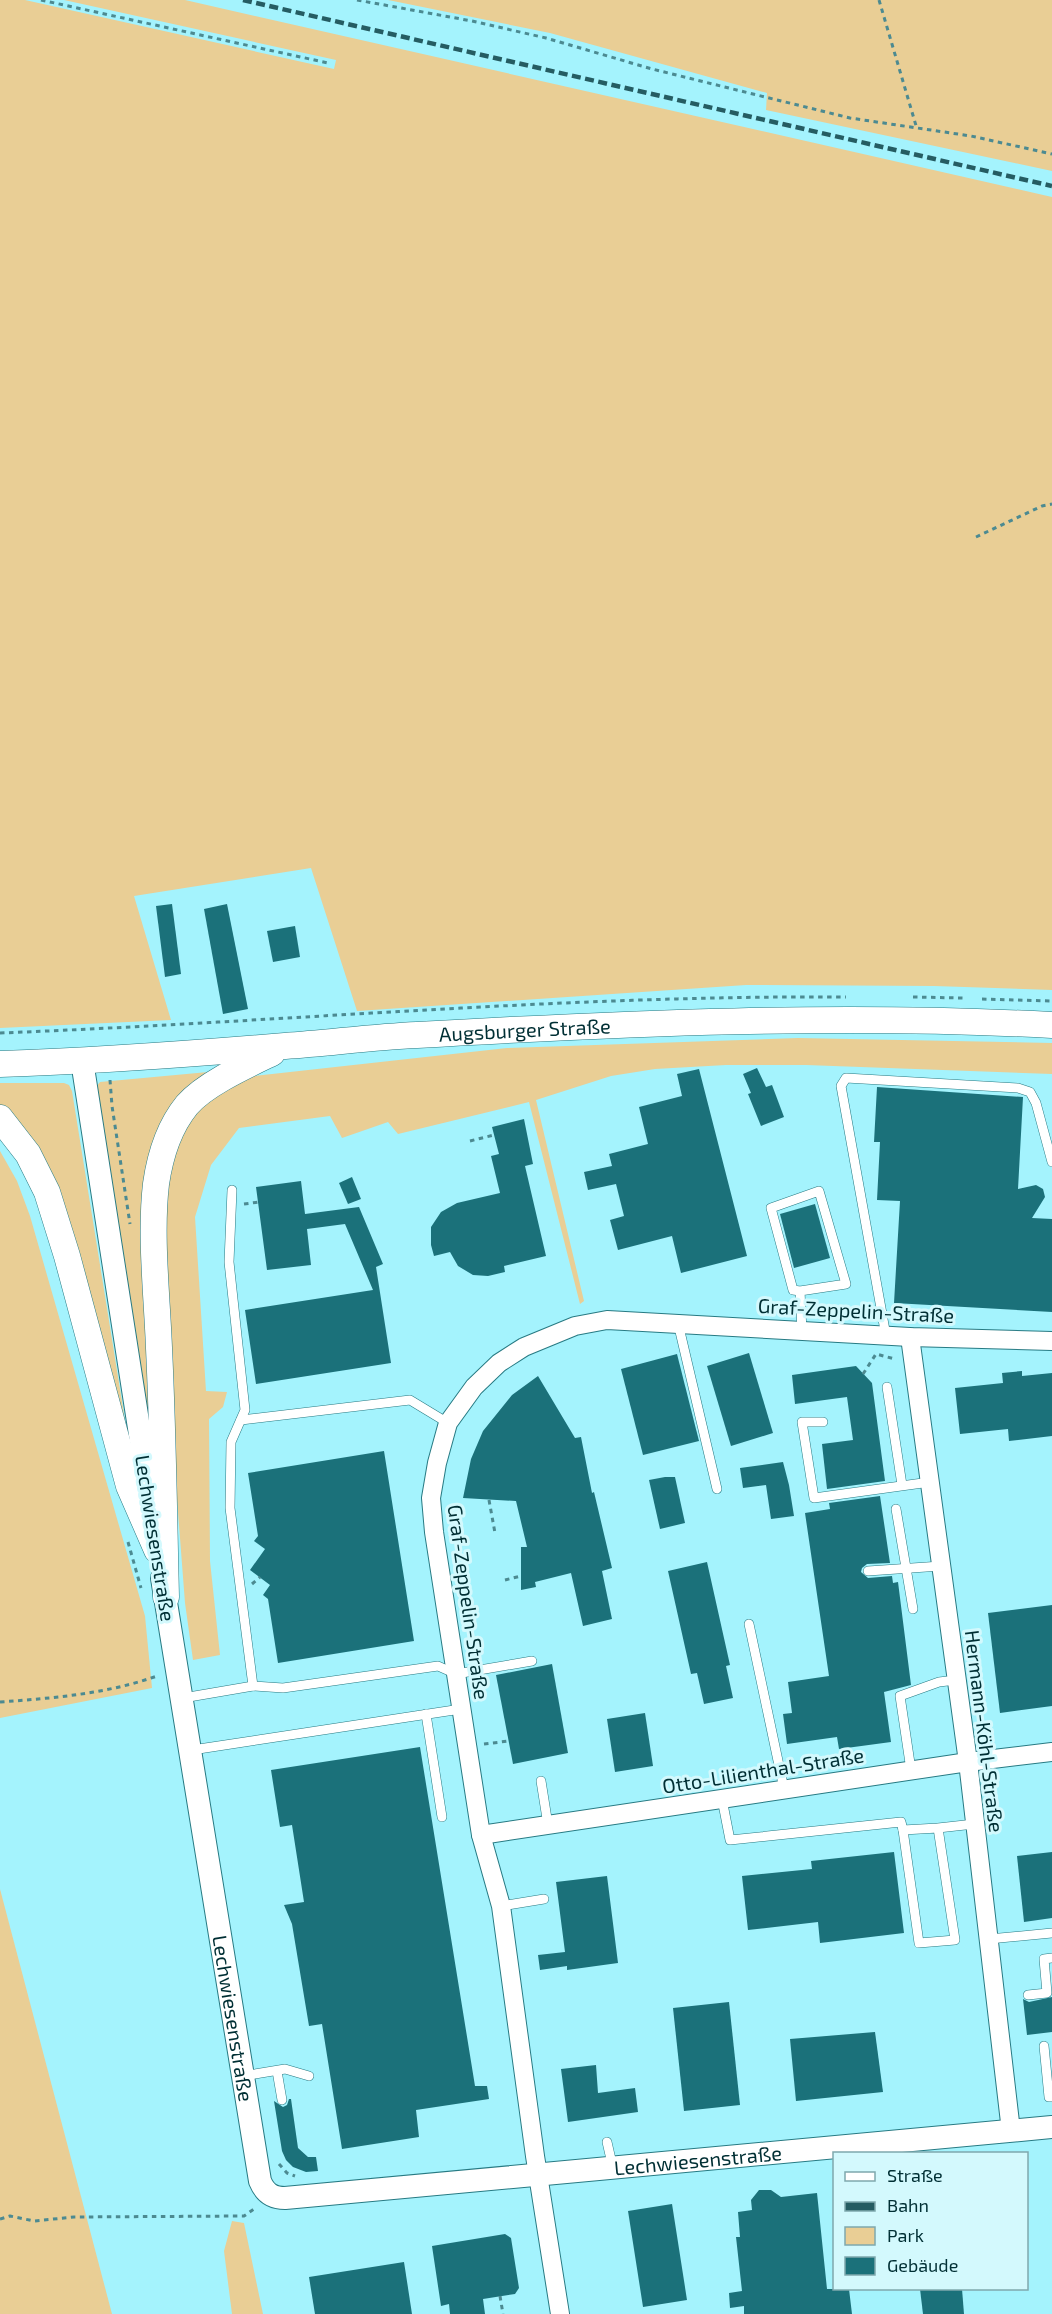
<svg xmlns="http://www.w3.org/2000/svg" width="1052" height="2314" font-family="'Exo 2',sans-serif">
  <rect width="100%" height="100%" fill="#a4f3fd"/>
  <g fill="#e9ce95">
    <polygon points="0,0 25,0 334,69 336,60 64,0 185,0 1052,197 1052,990 934,986 746,985 357,1011 311,868 134,896 171,1020 0,1028"/>
    <polygon points="388,0 1052,0 1052,171 766,110 767,93 550,33"/>
    <polygon points="798,1038 1052,1043 1052,1074 806,1065 726,1065 655,1069 611,1076 536,1100 584,1301 580,1304 529,1102 398,1134 388,1122 342,1138 330,1116 239,1128 211,1165 195,1217 206,1391 227,1392 223,1407 209,1419 210,1561 220,1655 193,1660 185,1603 170,1408 164,1208 173,1145 193,1112 221,1092 254,1076 507,1048"/>
    <polygon points="208,1072 170,1113 151,1432 96,1087 100,1082"/>
    <polygon points="0,1083 64,1083 69,1085 72,1091 129,1445 25,1130 0,1105"/>
    <polygon points="0,1151 17,1181 30,1216 145,1616 152,1688 0,1718"/>
    <polygon points="0,1889 112,2314 0,2314"/>
    <polygon points="232,2221 244,2223 263,2314 232,2314 224,2251"/>
  </g>
  <g fill="#1b717a">
    <polygon points="172,904 181,974 165,977 156,906"/>
    <polygon points="227,904 248,1009 223,1014 204,909"/>
    <polygon points="295,926 300,957 273,962 267,931"/>
    <polygon points="757,1068 766,1087 772,1085 784,1117 761,1126 748,1094 751,1093 743,1074"/>
    <polygon points="699,1069 747,1256 681,1273 672,1236 618,1250 610,1220 624,1216 616,1184 588,1190 584,1172 612,1166 609,1154 648,1144 639,1107 682,1096 677,1074"/>
    <polygon points="877,1087 1023,1097 1018,1189 1036,1185 1043,1189 1045,1197 1032,1218 1052,1219 1052,1312 894,1303 900,1201 877,1200 880,1142 874,1142"/>
    <polygon points="524,1119 533,1164 525,1166 546,1256 504,1266 505,1272 488,1276 473,1275 458,1266 450,1252 434,1256 431,1245 431,1227 441,1212 457,1203 500,1193 491,1156 499,1154 492,1127"/>
    <polygon points="352,1177 361,1199 348,1204 339,1183"/>
    <polygon points="301,1181 305,1214 359,1207 383,1264 376,1267 391,1363 256,1384 245,1310 373,1290 345,1224 307,1229 311,1265 267,1270 256,1187"/>
    <polygon points="815,1204 830,1258 794,1268 780,1214"/>
    <polygon points="749,1353 773,1433 731,1446 707,1366"/>
    <polygon points="677,1354 699,1441 643,1455 621,1369"/>
    <polygon points="856,1366 872,1383 885,1481 827,1489 822,1444 853,1440 847,1397 795,1404 792,1375"/>
    <polygon points="1022,1371 1022,1376 1052,1373 1052,1436 1009,1441 1008,1429 960,1434 955,1388 1003,1383 1002,1373"/>
    <polygon points="538,1376 575,1438 581,1437 592,1493 594,1492 612,1568 602,1571 612,1619 583,1626 571,1573 535,1582 536,1587 521,1590 521,1547 527,1547 516,1501 463,1498 471,1459 483,1431 512,1395"/>
    <polygon points="384,1451 414,1641 278,1663 268,1599 263,1595 270,1585 250,1570 265,1549 254,1541 258,1536 248,1473"/>
    <polygon points="783,1462 789,1485 794,1516 771,1519 766,1485 743,1488 740,1468"/>
    <polygon points="665,1477 675,1477 685,1523 660,1529 649,1480"/>
    <polygon points="880,1496 890,1563 867,1564 862,1568 861,1572 868,1578 892,1576 893,1583 898,1582 911,1685 884,1692 891,1742 839,1749 837,1737 787,1744 783,1714 792,1713 788,1682 829,1676 805,1513 830,1509 829,1503"/>
    <polygon points="707,1562 730,1665 726,1666 733,1698 704,1704 697,1673 691,1674 668,1571"/>
    <polygon points="1052,1605 1052,1706 1000,1713 988,1613"/>
    <polygon points="552,1664 568,1753 513,1764 496,1675"/>
    <polygon points="645,1713 653,1766 615,1772 607,1719"/>
    <polygon points="420,1747 475,2086 487,2086 489,2099 416,2110 419,2137 342,2149 322,2024 309,2026 292,1924 284,1905 304,1902 292,1825 280,1827 271,1770"/>
    <polygon points="894,1852 904,1933 820,1943 818,1922 748,1930 742,1876 812,1869 811,1861"/>
    <polygon points="1052,1852 1052,1918 1024,1922 1017,1856"/>
    <polygon points="607,1876 618,1963 567,1970 567,1966 540,1970 538,1955 565,1952 556,1882"/>
    <polygon points="1052,1997 1052,2032 1027,2035 1023,1999 1029,2002"/>
    <polygon points="729,2002 740,2105 684,2111 673,2008"/>
    <polygon points="875,2032 883,2092 796,2101 790,2039"/>
    <polygon points="596,2065 598,2093 635,2088 638,2112 568,2122 561,2069"/>
    <polygon points="289,2099 291,2099 298,2148 308,2157 316,2157 318,2171 306,2172 293,2167 286,2160 282,2151 274,2101 283,2107 287,2105"/>
    <polygon points="759,2190 771,2190 781,2197 817,2193 827,2289 849,2289 852,2314 744,2314 744,2306 730,2308 729,2293 742,2291 736,2237 740,2237 738,2212 752,2210 751,2200"/>
    <polygon points="672,2204 687,2300 643,2307 628,2211"/>
    <polygon points="505,2234 511,2238 519,2288 515,2294 483,2299 485,2314 450,2314 449,2304 441,2306 432,2246"/>
    <polygon points="404,2262 412,2314 315,2314 309,2277"/>
    <polygon points="920,2289 962,2289 964,2314 923,2314"/>
  </g>
  <g fill="none" stroke-linecap="round" stroke-linejoin="round">
    <defs>
      <g id="service">
        <polyline points="232,1190 229,1262 245,1410 231,1442 230,1508 253,1686 283,1688 438,1666 456,1674 532,1661"/>
        <polyline points="800,1291 793,1290 771,1208 819,1191 846,1284 800,1291 802,1331"/>
        <polyline points="678,1323 717,1489"/>
        <polyline points="886,1336 841,1086 846,1078 1018,1088 1030,1092 1036,1103 1052,1162"/>
        <polyline points="887,1387 902,1485"/>
        <polyline points="241,1420 410,1400 448,1423"/>
        <polyline points="823,1422 802,1422 814,1498 930,1482"/>
        <polyline points="896,1509 913,1609"/>
        <polyline points="868,1571 941,1566"/>
        <polyline points="749,1624 784,1789"/>
        <polyline points="183,1698 253,1686"/>
        <polyline points="426,1714 442,1817"/>
        <polyline points="192,1750 461,1709"/>
        <polyline points="911,1770 900,1696 939,1682 956,1680"/>
        <polyline points="541,1781 548,1825"/>
        <polyline points="722,1799 730,1840 901,1822 903,1830"/>
        <polyline points="938,1828 903,1830 919,1943 955,1940 938,1828 974,1824"/>
        <polyline points="501,1906 544,1899"/>
        <polyline points="989,1939 1052,1933"/>
        <polyline points="1028,1995 1047,1993 1044,1959 1052,1958"/>
        <polyline points="1044,2046 1049,2097 1052,2097"/>
        <polyline points="277,2071 282,2100"/>
        <polyline points="243,2076 285,2069 309,2076"/>
        <polyline points="607,2142 613,2168"/>
      </g>
      <g id="minor">
        <polyline points="910,1337 968,1762 1011,2131"/>
        <polyline points="481,1835 968,1762 1052,1752"/>
        <polyline points="560,2314 535,2156 501,1906 481,1835 434,1532 431,1498 437,1463 448,1423 474,1387 499,1363 524,1347 575,1326 607,1320 910,1337 1052,1341"/>
      </g>
      <g id="tertiary">
        <polyline points="82,1061 155,1531"/>
        <path id="s1" d="M162 1578 260 2181C265 2193 272 2198 285 2198L1052 2127"/>
      </g>
      <g id="secondary">
        <path id="s2" d="M0 1064C95 1061 190 1054 285 1046 329 1043 373 1037 417 1035 628 1023 841 1014 1052 1025"/>
        <polyline points="0,1118 28,1154 47,1192 67,1256 129,1486 157,1550"/>
        <path d="M166 1597C164 1514 163 1431 159 1348 157 1296 150 1235 156 1184 160 1156 169 1127 187 1105 205 1084 247 1065 272 1053"/>
      </g>
    </defs>
    <use href="#service" stroke="#277a83" stroke-width="10"/>
    <use href="#minor" stroke="#277a83" stroke-width="20"/>
    <use href="#tertiary" stroke="#277a83" stroke-width="24"/>
    <use href="#secondary" stroke="#277a83" stroke-width="27"/>
    <g stroke="#4c8a91" stroke-width="3" stroke-dasharray="4.5 4.5" stroke-linecap="butt">
      <polyline points="41,0 328,63"/>
      <polyline points="357,0 472,21 546,38 652,69 850,118 971,136 1052,154"/>
      <polyline points="879,0 917,129"/>
      <polyline points="976,537 1042,506 1052,504"/>
      <polyline points="913,997 963,998"/>
      <polyline points="982,999 1052,1001"/>
      <path d="M0 1033C282 1022 564 995 846 997"/>
      <polyline points="110,1080 112,1106 130,1224"/>
      <polyline points="470,1141 494,1135"/>
      <polyline points="244,1204 259,1202"/>
      <polyline points="863,1374 876,1354 895,1359"/>
      <polyline points="489,1500 495,1533"/>
      <polyline points="128,1542 141,1588"/>
      <polyline points="505,1580 521,1576"/>
      <polyline points="252,1584 260,1577"/>
      <path d="M0 1702C54 1698 106 1694 157 1676"/>
      <polyline points="484,1744 509,1741"/>
      <polyline points="279,2164 287,2173 295,2176"/>
      <polyline points="0,2219 10,2216 34,2221 74,2217 244,2216 257,2207"/>
      <polyline points="500,2296 503,2314"/>
    </g>
    <use href="#service" stroke="#fff" stroke-width="9"/>
    <use href="#minor" stroke="#fff" stroke-width="18"/>
    <use href="#tertiary" stroke="#fff" stroke-width="22"/>
    <use href="#secondary" stroke="#fff" stroke-width="26"/>
    <polyline stroke="#255c62" stroke-width="4.5" stroke-dasharray="9 4.5" stroke-linecap="butt" points="243,0 1052,186"/>
  </g>
  <g text-anchor="middle" dominant-baseline="central" stroke-width="6" stroke-linejoin="round" paint-order="stroke">
    <g font-size="20" fill="#002f34" stroke="#d3f9fd">
      <text stroke="none"><textPath href="#s2" startOffset="526">Augsburger Straße</textPath></text>
      <text transform="translate(856 1310) rotate(3)">Graf-Zeppelin-Straße</text>
      <text transform="translate(156 1538) rotate(81)">Lechwiesenstraße</text>
      <text transform="translate(469 1602) rotate(82)">Graf-Zeppelin-Straße</text>
      <text transform="translate(985 1731) rotate(83)">Hermann-Köhl-Straße</text>
      <text transform="translate(763 1770) rotate(-9)">Otto-Lilienthal-Straße</text>
      <text stroke="none"><textPath href="#s1" startOffset="446">Lechwiesenstraße</textPath></text>
      <text stroke="none"><textPath href="#s1" startOffset="1058">Lechwiesenstraße</textPath></text>
    </g>
  </g>
  <rect x="833" y="2152" width="195" height="138" fill="#d3f9fd" stroke="#7fa8ad" stroke-width="1.5"/>
  <rect x="845" y="2172" width="30" height="9" fill="#ffffff" stroke="#7fa8ad" stroke-width="1.5"/>
  <text x="887" y="2182" font-size="18" fill="#002f34">Straße</text>
  <rect x="845" y="2202" width="30" height="9" fill="#255c62" stroke="#7fa8ad" stroke-width="1.5"/>
  <text x="887" y="2212" font-size="18" fill="#002f34">Bahn</text>
  <rect x="845" y="2227" width="30" height="18" fill="#e9ce95" stroke="#7fa8ad" stroke-width="1.5"/>
  <text x="887" y="2242" font-size="18" fill="#002f34">Park</text>
  <rect x="845" y="2257" width="30" height="18" fill="#1b717a" stroke="#7fa8ad" stroke-width="1.5"/>
  <text x="887" y="2272" font-size="18" fill="#002f34">Gebäude</text>
</svg>
